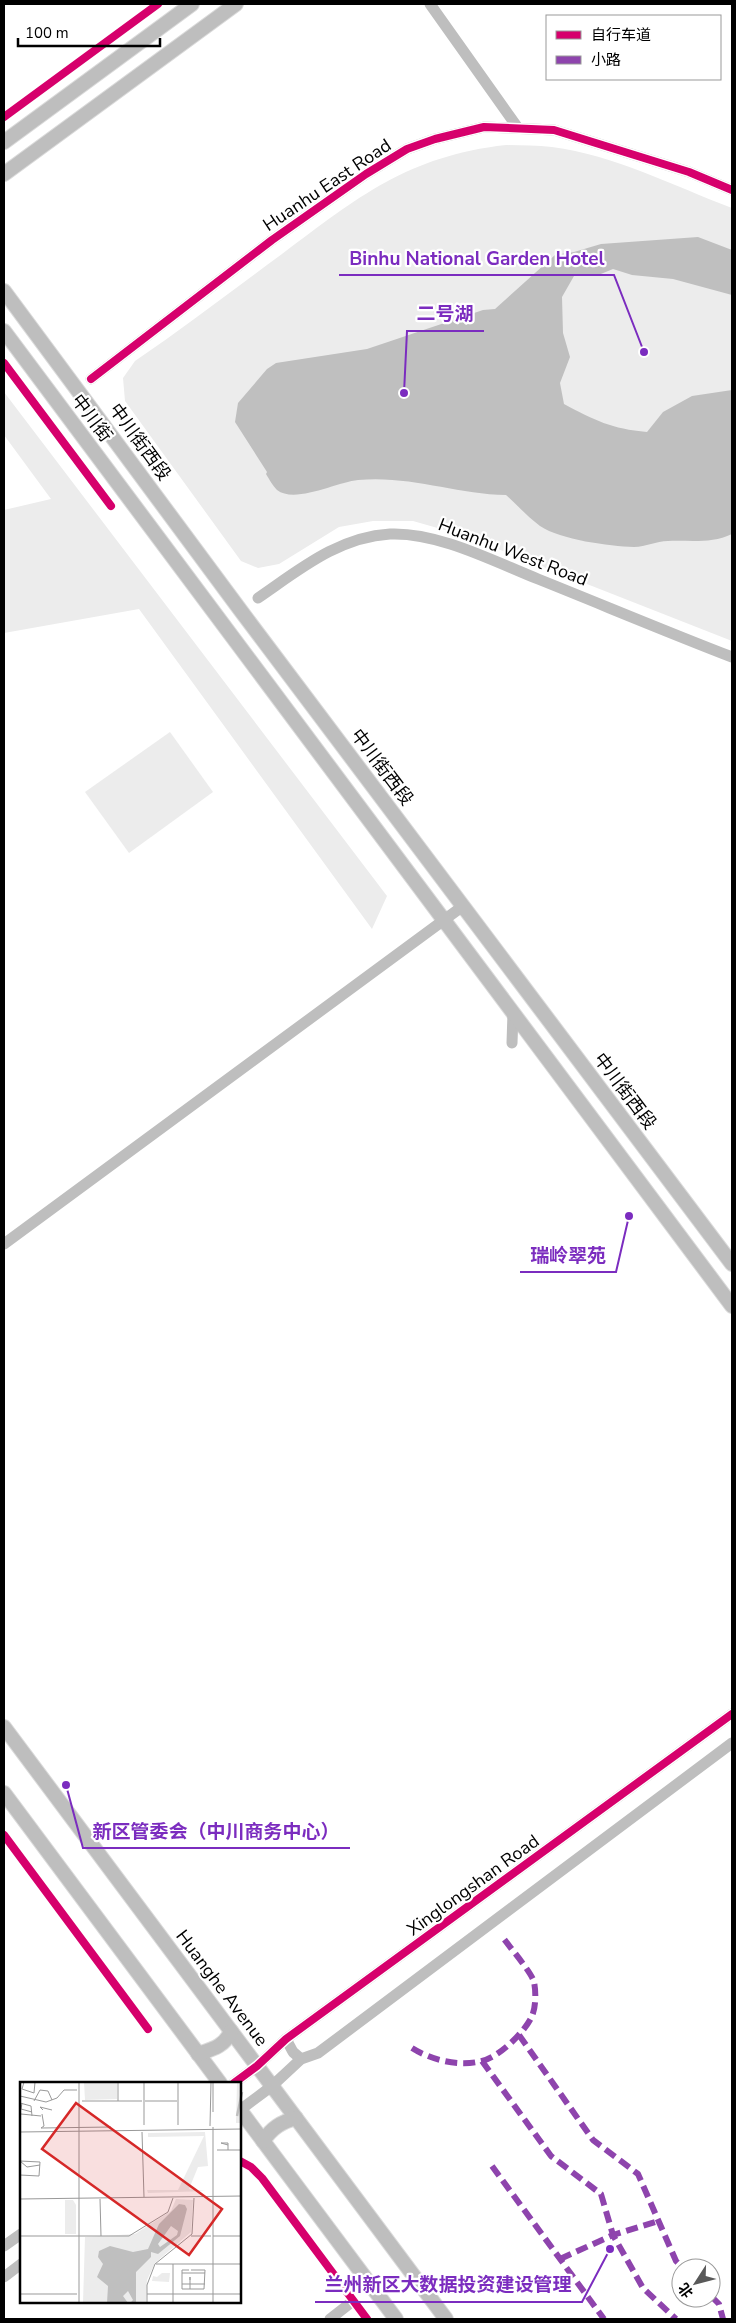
<svg xmlns="http://www.w3.org/2000/svg" width="736" height="2323" font-family="'Nunito Sans','Noto Sans SC',sans-serif">
  <rect width="100%" height="100%" fill="#fff"/>
  <g fill="#ececec">
    <path d="M506 145C521 146 537 145 552 147 614 155 674 186 732 208V641L462 535 413 521H373L339 527 279 564 258 568 241 561 125 401 123 378 135 361C185 327 233 290 282 254 358 197 408 156 506 145Z"/>
    <polygon points="4,392 387,896 372,929 139,609 4,633 4,510 51,499 4,435"/>
    <polygon points="170,732 213,792 129,853 85,792"/>
  </g>
  <path fill="#bfbfbf" d="M698 237 732 250V295L673 279 632 275 613 269 596 276H574L562 297 563 333 570 357 560 383 564 404C594 420 612 429 647 432L663 412 692 396 732 390V534C711 544 690 540 668 541 656 541 646 547 634 547 609 546 561 540 540 526 528 517 517 505 506 495 456 494 409 475 358 480 337 482 295 504 277 490 273 486 269 479 266 474L267 472 235 422 238 403 267 369 276 363 367 349 483 310 495 309 555 255 574 252 601 244Z"/>
  <g fill="none" stroke-linecap="round" stroke-linejoin="round">
    <defs>
      <g id="major">
        <polyline points="4,142 192,4"/>
        <polyline points="4,174 236,4"/>
        <polyline points="4,291 241,611 732,1264"/>
        <polyline points="4,331 732,1306"/>
        <polyline points="4,1727 446,2319"/>
        <polyline points="4,1793 220,2083"/>
        <path d="M198 2054C213 2049 225 2046 231 2031"/>
        <polyline points="240,2110 396,2319"/>
        <path d="M263 2141C272 2128 281 2122 296 2118"/>
      </g>
    </defs>
    <use href="#major" stroke="#dbdbdb" stroke-width="16"/>
    <g stroke="#bebebe" stroke-width="11">
      <polyline points="430,4 518,128"/>
      <polyline points="91,379 272,240 366,174 407,149 435,139 484,127 554,130 689,172 732,190"/>
      <path d="M258 598C299 570 338 537 390 534 438 532 493 561 538 579 603 605 667 632 732 657"/>
      <polyline points="512,1043 513,1013"/>
      <polyline points="4,1244 463,906"/>
      <polyline points="286,2039 293,2052 301,2059"/>
      <polyline points="234,2083 257,2066 286,2039 732,1714"/>
      <polyline points="240,2110 272,2086 301,2059 318,2053 732,1743"/>
      <polyline points="4,2246 21,2234"/>
      <polyline points="4,2277 21,2264"/>
      <polyline points="330,2319 353,2301"/>
    </g>
    <use href="#major" stroke="#bebebe" stroke-width="14"/>
    <g stroke="#8e44ad" stroke-width="6" stroke-dasharray="12 6" stroke-linecap="butt">
      <polyline points="519,2035 593,2140 638,2174 676,2261 683,2268"/>
      <path d="M412 2048C431 2060 459 2067 482 2061 499 2057 525 2032 532 2016 536 2007 536 1991 534 1982 532 1973 508 1945 501 1935"/>
      <polyline points="482,2061 551,2156 601,2194 613,2235 643,2288 676,2319"/>
      <polyline points="492,2166 604,2319"/>
      <polyline points="560,2259 613,2235 659,2221"/>
      <polyline points="711,2296 719,2304 723,2319"/>
    </g>
    <defs>
      <g id="cycleway">
        <polyline points="4,117 158,4"/>
        <polyline points="4,363 111,506"/>
        <polyline points="91,379 272,240 366,174 407,149 435,139 484,127 554,130 689,172 732,190"/>
        <polyline points="4,1835 148,2029"/>
        <polyline points="234,2083 257,2066 286,2039 732,1714"/>
        <polyline points="240,2161 251,2167 262,2178 367,2319"/>
      </g>
    </defs>
    <use href="#cycleway" stroke="#fff" stroke-width="11"/>
    <use href="#cycleway" stroke="#d6006c" stroke-width="8"/>
  </g>
  <g text-anchor="middle" dominant-baseline="central" stroke-width="4.5" stroke-linejoin="round" paint-order="stroke">
    <g font-size="18" fill="#000" stroke="#fff">
      <text transform="translate(327 185) rotate(-34)">Huanhu East Road</text>
      <text transform="translate(92 418) rotate(53)">中川街</text>
      <text transform="translate(140 442) rotate(54)">中川街西段</text>
      <text transform="translate(513 552) rotate(21)">Huanhu West Road</text>
      <text transform="translate(382 767) rotate(53)">中川街西段</text>
      <text transform="translate(625 1091) rotate(53)">中川街西段</text>
      <text transform="translate(473 1885) rotate(-36)">Xinglongshan Road</text>
      <text transform="translate(222 1988) rotate(53)">Huanghe Avenue</text>
    </g>
  </g>
  <g transform="translate(20 2082)">
    <rect width="221" height="221" fill="#fff"/>
    <path d="M64 0H97V17L65 18ZM217 0H221V41H216ZM185 50 188 84 178 85 169 107 186 109 128 111 127 108H158L184 54 128 55V51ZM156 117 173 118 171 150 135 181 127 198 126 221H63L65 155 115 152 151 129ZM45 118H53L56 123V152H45ZM142 191H150L149 200 132 199 133 194 137 195Z" fill="#ececec"/>
    <path d="M159 122 165 123 167 127 160 154 138 172 131 170V175L116 190V221H110L113 218 108 209 103 214 108 221H87L88 204 77 195 83 182 78 175 79 169 90 164 113 170 128 167 139 142ZM151 144 158 149 157 153 140 165 138 162Z" fill="#bfbfbf" fill-rule="evenodd"/>
    <path fill="none" stroke="#bfbfbf" stroke-width="2.5" d="M217 34 222 10"/>
    <path fill="none" stroke="#999" stroke-width="1" d="M4 0 2 7 14 11 15 0M59 0V221M98 0V19M124 0V43M158 0V43M0 14 26 20 37 16 44 8H57M14 19 20 8 28 9 32 18M62 19H122M125 19H157M0 21 11 24 12 34M2 21 1 27 12 30M23 28 20 25 32 28M193 30V0M1 32 21 34M190 44 191 0M193 45V221M21 46 24 44 22 32M21 46 91 45M0 50 222 47M122 50 124 115M208 63 201 61H208V68M197 68H222M0 79 20 80 19 94 0 93M0 79 7 85 20 83M0 117 222 114M80 117 81 154M0 154H109L148 130 153 116M171 154H191M193 154H222M136 182H222M153 182V221M169 188H162V207H170M162 191H185M170 198V195V207H184L185 188H171M162 202H185M0 212H57M127 212H222M127 221V203L135 182 172 152 174 116"/>
    <path fill="#d62828" fill-opacity="0.15" stroke="#d62828" stroke-width="2.5" d="M56 21 202 127 169 173 22 67Z"/>
    <rect width="221" height="221" fill="none" stroke="#000" stroke-width="2.5"/>
  </g>
  <path fill="none" stroke="#7b2cbf" stroke-width="2" d="M644 352L614 275H339M404 393L407 331H484M629 1216L616 1272H520M66 1785L83 1848H350M610 2249L582 2302H315"/>
  <g fill="#7b2cbf" stroke="#fff" stroke-width="2">
    <circle cx="644" cy="352" r="5"/>
    <circle cx="404" cy="393" r="5"/>
    <circle cx="629" cy="1216" r="5"/>
    <circle cx="66" cy="1785" r="5"/>
    <circle cx="610" cy="2249" r="5"/>
  </g>
  <g font-size="19" text-anchor="middle" font-weight="bold" fill="#7b2cbf" stroke="#fff" stroke-width="4.5" stroke-linejoin="round" paint-order="stroke">
    <text x="477" y="265">Binhu National Garden Hotel</text>
    <text x="445" y="320">二号湖</text>
    <text x="568" y="1262">瑞岭翠苑</text>
    <text x="216" y="1838">新区管委会（中川商务中心）</text>
    <text x="448" y="2291">兰州新区大数据投资建设管理</text>
  </g>
  <rect width="736" height="2323" fill="none" stroke="#000000" stroke-width="10"/>
  <rect x="546" y="15" width="175" height="65" fill="#ffffff" stroke="#999999"/>
  <rect x="556" y="31" width="25" height="8" fill="#d6006c" stroke="#999999"/>
  <text x="591" y="40" font-size="15" fill="#000000">自行车道</text>
  <rect x="556" y="56" width="25" height="8" fill="#8e44ad" stroke="#999999"/>
  <text x="591" y="65" font-size="15" fill="#000000">小路</text>
  <g transform="translate(696 2283) rotate(234)"><circle r="24" fill="#ffffff" stroke="#999999"/>
  <path d="M0-4L9 19L0 12L-9 19Z" fill="#595959"/>
  <text y="-8" font-size="14" font-weight="bold" text-anchor="middle" fill="#000000">北</text>
  </g>
  <path d="M18 38v8h142v-8" fill="none" stroke="#000000" stroke-width="2.5"/>
  <text x="25" y="38" font-size="15" fill="#000000" stroke="#ffffff" stroke-width="4" paint-order="stroke">100 m</text>
</svg>
